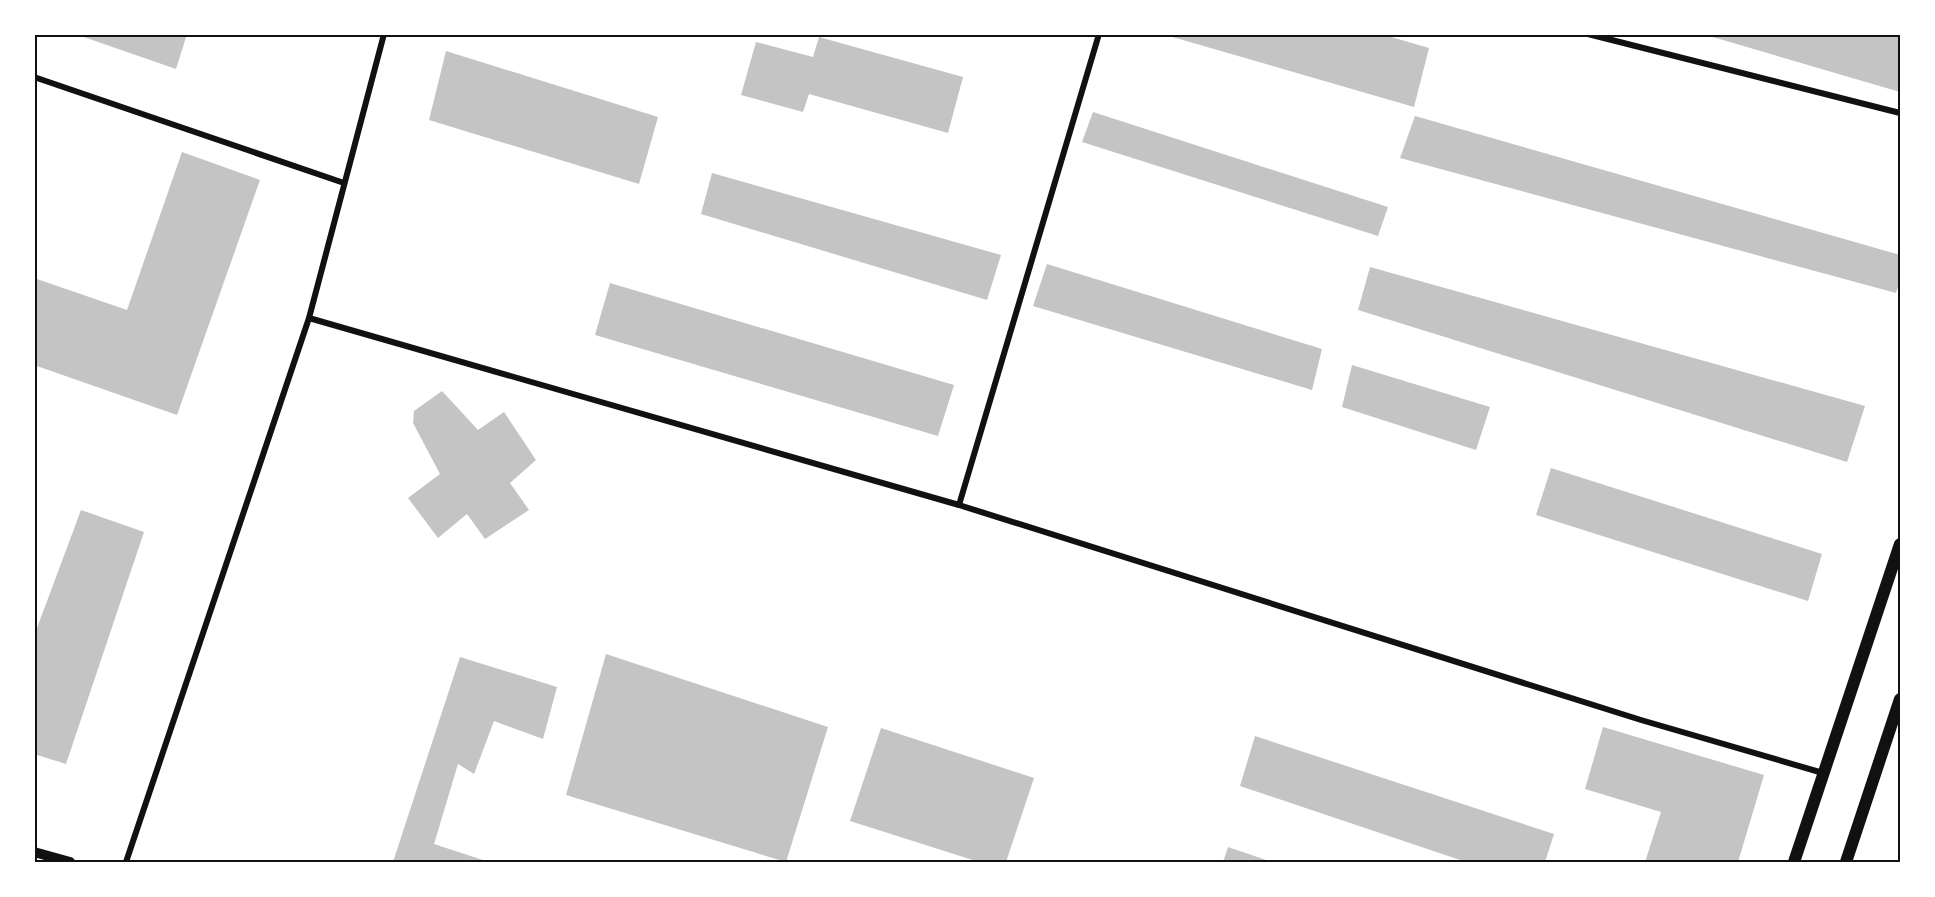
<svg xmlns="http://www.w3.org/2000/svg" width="1935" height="897" font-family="'Varela Round',sans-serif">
  <rect width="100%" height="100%" fill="#fff"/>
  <g fill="#c4c4c4">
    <polygon points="75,34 187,34 176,69"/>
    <polygon points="1162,34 1381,34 1429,48 1414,107"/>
    <polygon points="1900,34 1900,92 1706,35 1706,34"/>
    <polygon points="819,37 963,77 948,133 809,94 803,112 741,95 756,42 813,57"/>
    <polygon points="446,51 658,117 639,184 429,120"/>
    <polygon points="1093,112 1388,207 1378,236 1082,142"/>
    <polygon points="1415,116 1900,255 1900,280 1896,293 1400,158"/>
    <polygon points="182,152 260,180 177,415 34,365 34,278 127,310"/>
    <polygon points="712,173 1001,255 987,300 701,214"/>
    <polygon points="1047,264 1322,349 1312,390 1033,306"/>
    <polygon points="1370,267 1865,406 1847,462 1358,310"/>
    <polygon points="610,283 954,385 938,436 595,335"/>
    <polygon points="1352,365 1490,407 1476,450 1342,407"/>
    <polygon points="442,391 478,430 504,412 536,460 510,483 529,510 485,539 467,514 438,538 408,498 440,474 413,423 414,411"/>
    <polygon points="1551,468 1822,554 1808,601 1536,515"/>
    <polygon points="81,510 144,532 66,764 34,754 34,636"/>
    <polygon points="606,654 828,727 786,862 566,795"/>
    <polygon points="460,657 557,687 543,739 494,721 474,774 458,764 434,844 489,862 393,862"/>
    <polygon points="1603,727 1764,775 1738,862 1645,862 1661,812 1585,789"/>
    <polygon points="881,728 1034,778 1006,862 979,862 850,821"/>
    <polygon points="1255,736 1554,834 1545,862 1466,862 1240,786"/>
    <polygon points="1228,847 1272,862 1223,862"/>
  </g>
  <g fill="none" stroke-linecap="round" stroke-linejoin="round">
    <g stroke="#111" stroke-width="6">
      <polyline points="1588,34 1900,113"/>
      <polyline points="34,77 344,183"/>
      <polyline points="309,318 959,505 1641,720 1823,773"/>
      <polyline points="959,505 1099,34"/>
      <polyline points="126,862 309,318 384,34"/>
    </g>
    <polyline stroke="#111" stroke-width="10" points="34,852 70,862"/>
    <g stroke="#111" stroke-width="12">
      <polyline points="1794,862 1900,544"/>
      <polyline points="1846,862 1900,699"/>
    </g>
  </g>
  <rect width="1935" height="897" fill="none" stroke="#ffffff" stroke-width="72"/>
  <rect x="36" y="36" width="1863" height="825" fill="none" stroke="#111" stroke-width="2"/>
</svg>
